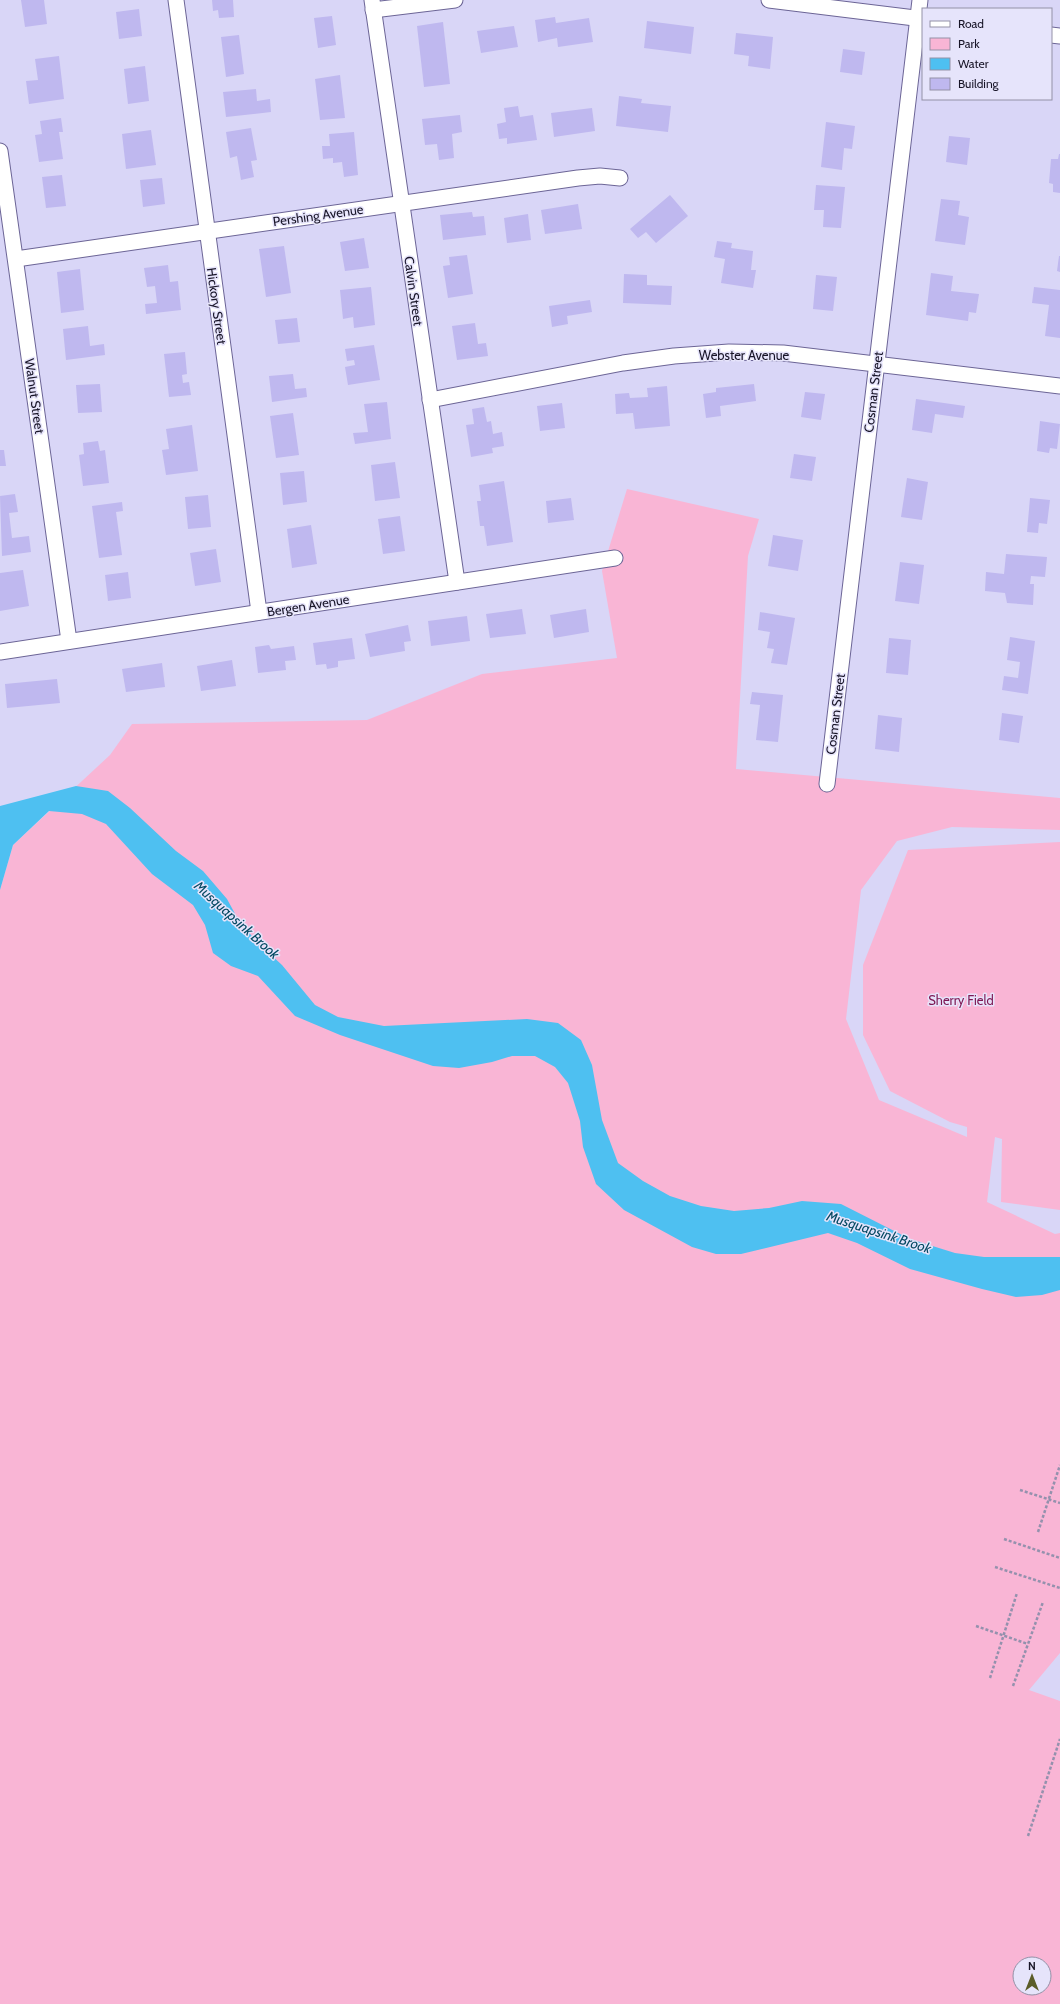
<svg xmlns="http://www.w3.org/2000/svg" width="1060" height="2004" font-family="Cabin,sans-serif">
  <rect width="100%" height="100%" fill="#d9d6f7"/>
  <path fill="#f9b5d5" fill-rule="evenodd" d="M627 489 759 519 748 556 736 769 1060 798V830L952 827 897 841 861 890 846 1019 879 1100 967 1137V1127L950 1122 890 1091 863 1035V965L908 850 1060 842V1210L1001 1202 1002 1139 995 1137 987 1202 1055 1234 1060 1233V1653L1029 1690 1060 1701V2004H0V890L13 845 110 755 132 724 367 720 482 674 617 658 602 571ZM1020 1964H1044V1988H1020Z"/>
  <polygon fill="#4ec0f1" points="76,786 108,791 130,808 176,851 203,871 227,899 239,921 257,942 282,965 315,1005 338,1017 384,1026 527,1019 558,1023 581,1040 592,1065 602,1120 618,1163 643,1181 670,1196 701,1206 734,1211 769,1208 802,1201 841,1204 910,1239 955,1253 984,1257 1060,1257 1060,1290 1042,1295 1016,1297 982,1289 910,1269 857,1243 828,1233 741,1254 716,1254 692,1247 624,1210 596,1184 583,1147 580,1121 568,1083 555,1067 535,1056 512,1056 492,1062 459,1068 433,1066 340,1035 295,1016 258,976 231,966 213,953 205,925 193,905 152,874 106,824 82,814 49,811 13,845 0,890 0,806"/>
  <g fill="#bfb8ef">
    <polygon points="21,0 44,0 47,24 25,27"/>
    <polygon points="212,0 233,0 234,17 219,18 218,10 213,11"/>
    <polygon points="139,9 142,36 119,39 116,12"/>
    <polygon points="332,16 336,45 318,48 314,18"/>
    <polygon points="555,17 556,23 589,18 593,42 558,47 557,38 538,42 535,20"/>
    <polygon points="647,21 694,27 691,54 644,48"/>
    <polygon points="443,22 450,84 424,87 417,26"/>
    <polygon points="514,26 518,47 481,53 477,31"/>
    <polygon points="736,33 773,37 770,69 748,66 749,56 734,54"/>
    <polygon points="239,35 244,74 226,77 221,37"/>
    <polygon points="843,49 865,52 862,75 840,72"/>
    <polygon points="59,56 64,99 29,104 26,81 38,80 35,59"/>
    <polygon points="145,66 149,101 128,104 124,69"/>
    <polygon points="340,75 345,118 320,120 315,79"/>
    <polygon points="256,89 257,101 270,99 271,112 226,117 223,92"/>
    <polygon points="619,96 642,99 641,103 671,106 668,132 616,126"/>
    <polygon points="518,106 520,117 533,115 537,140 507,144 507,138 499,139 497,124 506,122 504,108"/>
    <polygon points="592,108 595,131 554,137 551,113"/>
    <polygon points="460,115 462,132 452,134 454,158 439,160 437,144 425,145 422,119"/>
    <polygon points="61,118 63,132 59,132 63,159 39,162 35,135 42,134 40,121"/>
    <polygon points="826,122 855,126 852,149 844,148 842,170 821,167"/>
    <polygon points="251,128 257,160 251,161 254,177 241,180 237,156 230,158 226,132"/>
    <polygon points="151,130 156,165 126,169 122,134"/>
    <polygon points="354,132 358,175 344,177 342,162 333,163 333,158 323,159 322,146 330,146 329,134"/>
    <polygon points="949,136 970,138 967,165 946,162"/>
    <polygon points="1059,154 1060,154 1060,193 1053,192 1053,184 1049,183 1051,159 1058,159"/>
    <polygon points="62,175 66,206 46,208 42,177"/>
    <polygon points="162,178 165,204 143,207 140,180"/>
    <polygon points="816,185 845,187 841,228 823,227 824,210 814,210"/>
    <polygon points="670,195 688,216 656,243 646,232 638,238 630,229"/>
    <polygon points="941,199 960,201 958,215 969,217 965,245 935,241"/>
    <polygon points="578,204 582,229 545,234 541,210"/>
    <polygon points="472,212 473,217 484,216 486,235 443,240 440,215"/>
    <polygon points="528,214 531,240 507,243 504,218"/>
    <polygon points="364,238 369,268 345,271 340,242"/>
    <polygon points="717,241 732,243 731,248 753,251 751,270 756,270 753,288 721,283 725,259 714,257"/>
    <polygon points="284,246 291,293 266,297 259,249"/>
    <polygon points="467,255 473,294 448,298 443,266 450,265 449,257"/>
    <polygon points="1059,256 1060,256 1060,272 1057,271"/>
    <polygon points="168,265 170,282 178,281 181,310 146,314 145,304 157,303 155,286 147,287 144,268"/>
    <polygon points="80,269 84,310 61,313 57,272"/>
    <polygon points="931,273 953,276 951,291 979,294 976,313 969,312 968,321 926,315"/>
    <polygon points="624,274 647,275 647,285 672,286 671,305 623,303"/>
    <polygon points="816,275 837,277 833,311 813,309"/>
    <polygon points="371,287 375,325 354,328 353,317 343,319 340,290"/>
    <polygon points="1034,287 1060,290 1060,338 1045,336 1049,305 1032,303"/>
    <polygon points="590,300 592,312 567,316 568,324 552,327 549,306"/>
    <polygon points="297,318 300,342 278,344 275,320"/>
    <polygon points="475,323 478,344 486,343 488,356 457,360 452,326"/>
    <polygon points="88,326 90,346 104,344 105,355 66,360 63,329"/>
    <polygon points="374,345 380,380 348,385 345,367 355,365 354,360 347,361 345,349"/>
    <polygon points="185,352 187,374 182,375 183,383 189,382 191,395 169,397 164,354"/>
    <polygon points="293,374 295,389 306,388 307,397 272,402 269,376"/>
    <polygon points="100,384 102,412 78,413 76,385"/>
    <polygon points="754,384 756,401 720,406 721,416 706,418 703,394 716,392 716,388"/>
    <polygon points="667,386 670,426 635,429 633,413 616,414 615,394 629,393 630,398 648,397 647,388"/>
    <polygon points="805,392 825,394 821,420 801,417"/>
    <polygon points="916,399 965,406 963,418 935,414 932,433 912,430"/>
    <polygon points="387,402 391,439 355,444 353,433 368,432 364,404"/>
    <polygon points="562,403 565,428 540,431 537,406"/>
    <polygon points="484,407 487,422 491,421 493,434 502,432 504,446 492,448 493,453 471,457 466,425 474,424 472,409"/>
    <polygon points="293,413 299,455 276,458 270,416"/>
    <polygon points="1040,421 1060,424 1057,449 1050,448 1049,453 1037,451"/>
    <polygon points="192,425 198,471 166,475 162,450 169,449 166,429"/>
    <polygon points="98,441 100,451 105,450 109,483 83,486 79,455 84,454 83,443"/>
    <polygon points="0,450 4,450 6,466 0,466"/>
    <polygon points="794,454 816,457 812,481 790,478"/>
    <polygon points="395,462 400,498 375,501 371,465"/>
    <polygon points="304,471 307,502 283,505 280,473"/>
    <polygon points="907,478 928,482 922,520 901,517"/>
    <polygon points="504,481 513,542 487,546 484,526 480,526 477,501 481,501 479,485"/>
    <polygon points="15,494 18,512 9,513 12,538 29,536 31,552 2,556 0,496"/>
    <polygon points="208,495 211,527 188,529 185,497"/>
    <polygon points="571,498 574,520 548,523 546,501"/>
    <polygon points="1030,498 1050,500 1047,524 1039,523 1038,533 1027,532"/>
    <polygon points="122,502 123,511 116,512 122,555 99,558 92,506"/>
    <polygon points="400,516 405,551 383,554 378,519"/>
    <polygon points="311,525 317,564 292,568 287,529"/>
    <polygon points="773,535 803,540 798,571 768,566"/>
    <polygon points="216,549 221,582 195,586 190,553"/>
    <polygon points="1006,554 1047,557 1045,577 1031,576 1030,584 1034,584 1033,605 1007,603 1005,593 985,591 986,572 1004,574"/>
    <polygon points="900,562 924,565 919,604 895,601"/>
    <polygon points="23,570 29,606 0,611 0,573"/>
    <polygon points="128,572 131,598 108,601 105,575"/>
    <polygon points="522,609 526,634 490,638 486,614"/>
    <polygon points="586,609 589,632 554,638 550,615"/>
    <polygon points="760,612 795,618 787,665 771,663 774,649 767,648 770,632 758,630"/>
    <polygon points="467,616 470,641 431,646 428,621"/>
    <polygon points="408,625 411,641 404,642 405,651 370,657 365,634"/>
    <polygon points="1010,637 1035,641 1028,694 1002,690 1004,676 1018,678 1020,662 1007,660"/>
    <polygon points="352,638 355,659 338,661 338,667 327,669 326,664 316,665 313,643"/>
    <polygon points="889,638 911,640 908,675 886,673"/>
    <polygon points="269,645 271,649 294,646 296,660 285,661 286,670 258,673 255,647"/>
    <polygon points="232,660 236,686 201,691 197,666"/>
    <polygon points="162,663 165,687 126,692 122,669"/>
    <polygon points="57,679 60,703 7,708 5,684"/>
    <polygon points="752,692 783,695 778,742 756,740 760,705 750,704"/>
    <polygon points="1002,713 1023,716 1019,743 999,740"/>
    <polygon points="878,715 902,718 899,752 875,749"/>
  </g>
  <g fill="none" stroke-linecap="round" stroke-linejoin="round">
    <defs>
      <g id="street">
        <polyline points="176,0 259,612"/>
        <polyline points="372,0 457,582"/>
        <polyline points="769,0 923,19"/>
        <polyline points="373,10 455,0"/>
        <polyline points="1051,35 1060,36"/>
        <polyline points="0,151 69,641"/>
        <polyline points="16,259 578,178 600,176 620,178"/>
        <polyline points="430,400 623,363 674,356 729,352 783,353 1060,386"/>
        <polyline points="0,652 615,558"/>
        <polyline points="827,784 920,0"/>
      </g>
    </defs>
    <use href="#street" stroke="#6c6596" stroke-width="17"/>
    <g stroke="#9491ad" stroke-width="2.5" stroke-dasharray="3 2" stroke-linecap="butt">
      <polyline points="1020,1490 1060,1503"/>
      <polyline points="1038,1532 1060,1465"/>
      <polyline points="1004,1539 1060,1558"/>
      <polyline points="995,1567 1060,1588"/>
      <polyline points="976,1626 1028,1644"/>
      <polyline points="990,1678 1017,1593"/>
      <polyline points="1013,1686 1043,1602"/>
      <polyline points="1028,1836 1060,1739"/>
    </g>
    <use href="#street" stroke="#fff" stroke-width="15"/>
  </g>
  <g text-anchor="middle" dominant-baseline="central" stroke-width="3" stroke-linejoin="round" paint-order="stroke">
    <g font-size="13" fill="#181528" stroke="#e6e4fb">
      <text transform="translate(318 215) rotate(-8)">Pershing Avenue</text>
      <text transform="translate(414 291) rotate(82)">Calvin Street</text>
      <text transform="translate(217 306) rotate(82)">Hickory Street</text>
      <text x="744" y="355">Webster Avenue</text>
      <text transform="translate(873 392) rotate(-83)">Cosman Street</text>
      <text transform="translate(35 396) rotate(82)">Walnut Street</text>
      <text transform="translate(308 605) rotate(-9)">Bergen Avenue</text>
      <text transform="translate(835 714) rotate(-83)">Cosman Street</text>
    </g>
    <g font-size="13" fill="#7e1854" stroke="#e6e4fb">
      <text x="961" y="1000">Sherry Field</text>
    </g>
    <g font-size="14" font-style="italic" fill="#064a63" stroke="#e6e4fb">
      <text transform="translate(237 920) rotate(42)">Musquapsink Brook</text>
      <text transform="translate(879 1232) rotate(18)">Musquapsink Brook</text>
    </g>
  </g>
  <rect x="922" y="8" width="130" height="92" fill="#e6e4fb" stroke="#9491a7"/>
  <rect x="930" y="21" width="20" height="6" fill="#ffffff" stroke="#9491a7"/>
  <text x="958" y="28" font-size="12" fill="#181528">Road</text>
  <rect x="930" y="38" width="20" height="12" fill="#f9b5d5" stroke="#9491a7"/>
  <text x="958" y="48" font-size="12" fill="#181528">Park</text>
  <rect x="930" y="58" width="20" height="12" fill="#4ec0f1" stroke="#9491a7"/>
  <text x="958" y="68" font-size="12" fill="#181528">Water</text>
  <rect x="930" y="78" width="20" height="12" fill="#bfb8ef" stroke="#9491a7"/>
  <text x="958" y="88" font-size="12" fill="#181528">Building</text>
  <g transform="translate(1032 1976)"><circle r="19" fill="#e6e4fb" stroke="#9491a7"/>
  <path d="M0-3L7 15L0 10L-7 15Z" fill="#5b5c29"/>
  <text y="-6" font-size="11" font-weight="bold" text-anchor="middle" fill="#181528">N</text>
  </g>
</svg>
